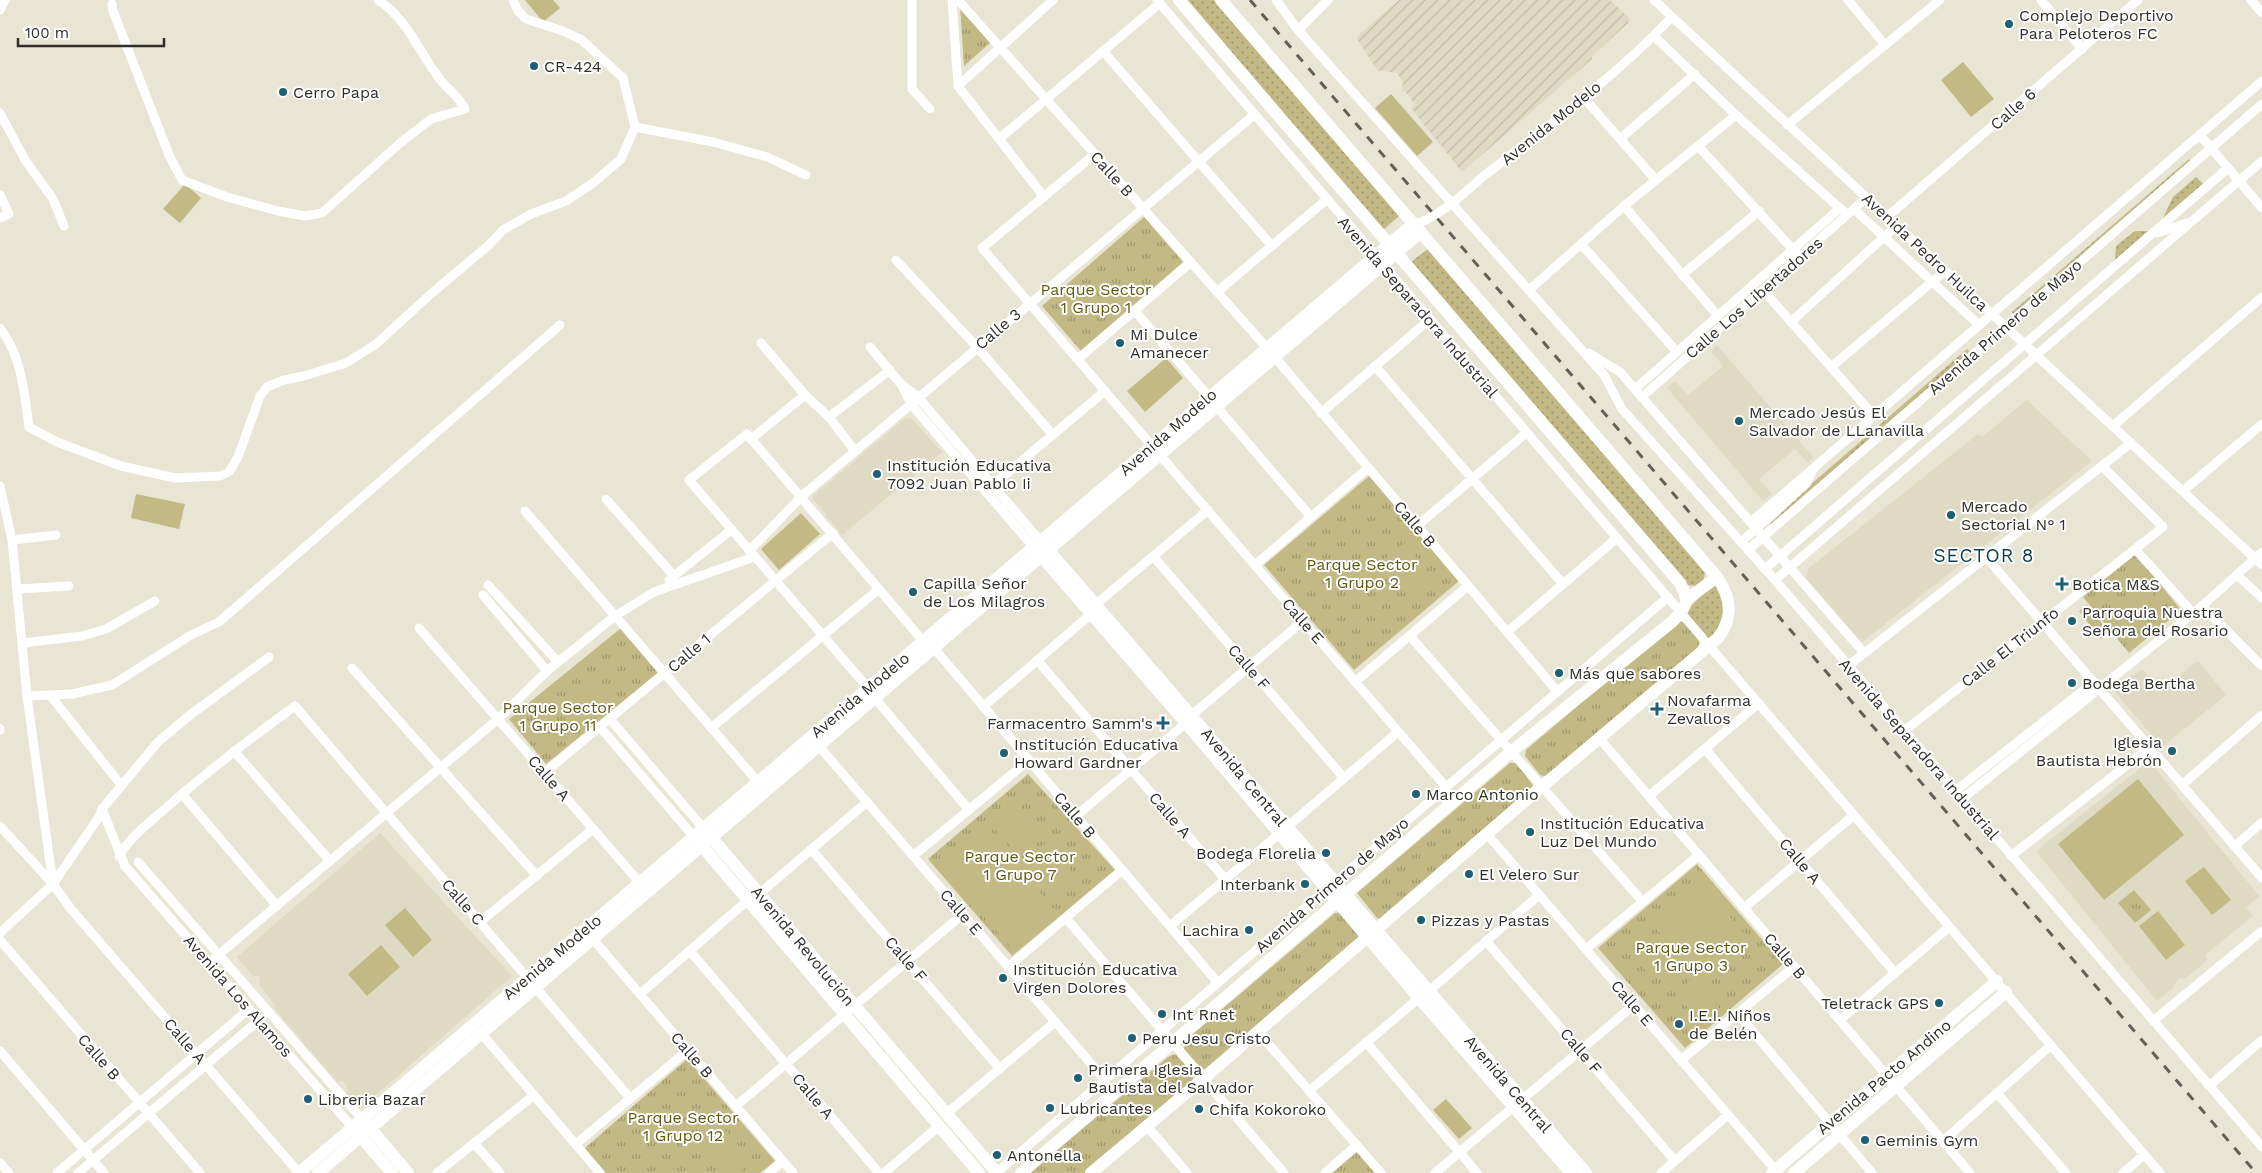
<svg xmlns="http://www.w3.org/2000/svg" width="2262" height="1173" font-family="'Work Sans',sans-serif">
  <defs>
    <pattern id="industrial-furrows" width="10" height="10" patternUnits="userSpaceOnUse" patternTransform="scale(1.25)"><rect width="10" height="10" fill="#dedac3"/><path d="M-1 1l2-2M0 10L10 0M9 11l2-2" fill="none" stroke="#bfbba8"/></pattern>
    <pattern id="grass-dots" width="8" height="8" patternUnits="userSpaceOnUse" patternTransform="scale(1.25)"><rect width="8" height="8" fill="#c2b984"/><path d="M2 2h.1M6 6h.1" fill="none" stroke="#9e976c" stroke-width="1.8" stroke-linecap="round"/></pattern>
    <pattern id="park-tufts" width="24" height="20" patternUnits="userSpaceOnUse" patternTransform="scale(1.25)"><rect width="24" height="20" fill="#c2b984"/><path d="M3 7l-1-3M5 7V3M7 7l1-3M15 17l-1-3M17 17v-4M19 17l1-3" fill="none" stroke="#9e976c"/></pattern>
  </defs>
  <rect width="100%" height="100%" fill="#e8e5d5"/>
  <g fill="#dedac3">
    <polygon points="1717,345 1814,458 1808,463 1795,449 1759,479 1772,494 1763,501 1667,388 1675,381 1688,395 1723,366 1711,351"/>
    <polygon points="2027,400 2092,461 1862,642 1806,578 1809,568 1978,434 1982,437"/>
    <polygon points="911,418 942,452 842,535 813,499 813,496 904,419"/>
    <polygon points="2198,661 2226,695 2162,747 2114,691 2142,669 2160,690"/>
    <polygon points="2149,761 2259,896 2246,907 2253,916 2205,955 2208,960 2184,979 2180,978 2174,984 2173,988 2157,1001 2036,851"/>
    <polygon points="380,833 512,976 360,1109 347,1093 347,1086 343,1081 337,1082 274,1008 276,1006 259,985 260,976 253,976 237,957"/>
  </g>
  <polygon fill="url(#industrial-furrows)" points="1399,0 1610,0 1629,18 1628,23 1592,56 1592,59 1462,172 1411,108 1415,105 1405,91 1402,91 1403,82 1397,73 1377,70 1356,37"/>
  <g fill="url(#grass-dots)">
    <polygon points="1188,0 1214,0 1400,215 1382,231"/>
    <polygon points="2189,159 2192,162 2015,316 2012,312"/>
    <polygon points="2196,177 2203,184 2163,218 2173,197"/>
    <polygon points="2135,231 2148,231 2115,260 2116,246"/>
    <polygon points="1429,248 1705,573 1703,582 1696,586 1687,585 1411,262"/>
    <polygon points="1967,349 1972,354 1771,525 1770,524 1816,480"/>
    <polygon points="1716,581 1727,617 1710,642 1684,613"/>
  </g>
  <g fill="url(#park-tufts)">
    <polygon points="960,6 990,43 964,66"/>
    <polygon points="1144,217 1183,262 1081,351 1042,306"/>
    <polygon points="1369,476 1459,581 1354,670 1264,565"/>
    <polygon points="2136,554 2181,610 2129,653 2083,597"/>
    <polygon points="1677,621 1685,622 1700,640 1697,649 1547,777 1540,775 1525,756 1526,750"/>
    <polygon points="621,628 658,673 546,764 509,719"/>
    <polygon points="1510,763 1517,763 1534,787 1381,919 1377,918 1357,893"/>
    <polygon points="1028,774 1115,870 1012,956 928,859"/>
    <polygon points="1697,864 1783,964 1685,1048 1598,948"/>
    <polygon points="2134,890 2151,910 2135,923 2118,903"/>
    <polygon points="1335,913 1340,913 1358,934 1358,938 1205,1069 1201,1068 1184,1049 1186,1040"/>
    <polygon points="1175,1054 1193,1073 1193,1082 1086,1173 1030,1173 1168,1057"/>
    <polygon points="687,1059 775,1161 760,1173 606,1173 584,1149"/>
    <polygon points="1357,1152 1375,1173 1332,1173"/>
  </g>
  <g fill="#c2b984">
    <polygon points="525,0 553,0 560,8 543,22"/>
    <polygon points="1963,62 1994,99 1971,117 1941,80"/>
    <polygon points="1391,94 1433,142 1417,156 1375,108"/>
    <polygon points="185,184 201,198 180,223 163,209"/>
    <polygon points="1166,358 1183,378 1145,412 1127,391"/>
    <polygon points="136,494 185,504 179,529 131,518"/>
    <polygon points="801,513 820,534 779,570 761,549"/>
    <polygon points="1404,543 1436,581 1414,599 1382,561"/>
    <polygon points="2143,583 2160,602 2126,632 2109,612"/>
    <polygon points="2087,605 2109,632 2101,639 2079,611"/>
    <polygon points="596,676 615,700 577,730 558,706"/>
    <polygon points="2138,779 2184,835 2104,900 2058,844"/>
    <polygon points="1010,800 1039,834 1017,854 987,820"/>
    <polygon points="983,827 1056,911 1012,949 939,865"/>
    <polygon points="1047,842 1077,879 1053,898 1023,861"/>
    <polygon points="2204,867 2231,900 2212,915 2185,881"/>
    <polygon points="1697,880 1754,944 1706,986 1649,921"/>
    <polygon points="405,908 432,940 413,957 385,925"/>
    <polygon points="2158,911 2185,945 2166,960 2139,926"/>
    <polygon points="1648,929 1675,964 1653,980 1626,945"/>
    <polygon points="381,945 400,967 367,996 348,974"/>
    <polygon points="1693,978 1720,1009 1702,1024 1675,993"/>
    <polygon points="1446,1099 1472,1128 1459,1139 1433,1110"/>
    <polygon points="723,1127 752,1162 739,1173 722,1173 700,1146"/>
  </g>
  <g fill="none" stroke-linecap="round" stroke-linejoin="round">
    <g stroke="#fff" stroke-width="9">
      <polyline points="912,0 912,89 930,109"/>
      <polyline points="952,0 958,86"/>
      <polyline points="958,0 1267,348"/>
      <polyline points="1157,0 2160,1173"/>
      <polyline points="1276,0 1298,30 1604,375 1622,409 1775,580 2262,1147"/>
      <polyline points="1654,0 2262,565"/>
      <polyline points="1848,0 1885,45"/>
      <polyline points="2041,0 2082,49"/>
      <polyline points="2251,0 2262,13"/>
      <path d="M112 4 113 11 169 155 182 180 227 197 278 211 305 216 322 213 399 144 431 119 465 109C460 98 450 91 442 82 420 55 409 20 378 0"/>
      <polyline points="0,10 5,0"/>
      <polyline points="1298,30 1328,0"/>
      <polyline points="1654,36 1736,115 1844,212"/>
      <polyline points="1103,51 1272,246"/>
      <polyline points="958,86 1044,197"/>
      <polyline points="958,86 1053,0"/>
      <polyline points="1584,98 1656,180"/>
      <polyline points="0,113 25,160 53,199 64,226"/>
      <polyline points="1787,125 1940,0"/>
      <polyline points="635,127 713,142 767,157 806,175"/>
      <polyline points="2200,135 2262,208"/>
      <polyline points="1621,138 1695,74"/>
      <polyline points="999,139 1160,3"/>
      <polyline points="1698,146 1796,253"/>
      <polyline points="1095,154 982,248 1152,446"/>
      <polyline points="0,195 9,214 0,218"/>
      <polyline points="1624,206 1718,316"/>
      <polyline points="1855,210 1979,325"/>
      <polyline points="1887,217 2138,0"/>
      <path d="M1413 224C1436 221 1467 190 1485 175 1550 125 1616 76 1672 17"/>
      <polyline points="2157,233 2187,223"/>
      <polyline points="1581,244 1677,352"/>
      <polyline points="896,260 977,347 1053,435"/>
      <polyline points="1682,275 1759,211"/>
      <polyline points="1529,290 1624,206 1736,115"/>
      <polyline points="1763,290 1874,416"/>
      <polyline points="1217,292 1326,200"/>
      <polyline points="1135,311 1209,397"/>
      <polyline points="1791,322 1896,226"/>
      <path d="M0 328C22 356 24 392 29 427L57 442 121 466 175 478 220 476 229 472 238 457 260 396 267 387 284 380 304 376 346 363 376 344 433 292 489 245 503 230 531 214 566 201 593 183 621 159 635 127 623 78 582 40 563 31 526 19 518 11 513 0"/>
      <polyline points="761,343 805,395 829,417 855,451"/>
      <polyline points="870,347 900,383 918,397 1041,542"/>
      <polyline points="1589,353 1620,372 1864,653"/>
      <polyline points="1274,356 1557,691"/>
      <polyline points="1078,359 1191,262"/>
      <polyline points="1375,366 1563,584"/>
      <polyline points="1831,367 1945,271"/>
      <polyline points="902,386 911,404 1034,548"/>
      <polyline points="1635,389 1840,208"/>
      <polyline points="1642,397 1866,198"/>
      <polyline points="1216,406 1311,517"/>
      <polyline points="1321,413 1429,320"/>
      <polyline points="829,417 890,370"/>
      <polyline points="2113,426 2262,297"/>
      <polyline points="751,439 805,395"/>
      <polyline points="1159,454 1446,787"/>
      <polyline points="993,485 1105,391"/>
      <polyline points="0,486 12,540 27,696 53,884"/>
      <polyline points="2183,491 2262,424"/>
      <polyline points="606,499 674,576"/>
      <polyline points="525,511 758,782"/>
      <polyline points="1751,522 2262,81"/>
      <polyline points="1417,526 1526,433"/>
      <polyline points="12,540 56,535"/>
      <polyline points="1741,542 1806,484 1812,472"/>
      <polyline points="2135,549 2193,613"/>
      <polyline points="1748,550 2262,104"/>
      <polyline points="749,551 802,496 1254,115"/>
      <polyline points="1153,556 1344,778"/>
      <polyline points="1986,557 2262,878"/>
      <polyline points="1255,565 1368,468"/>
      <polyline points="1765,569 2228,168"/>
      <polyline points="2238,576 2262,598"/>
      <polyline points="669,580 731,530"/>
      <polyline points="1775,580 2262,161"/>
      <polyline points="488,585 558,662"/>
      <polyline points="18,589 69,586"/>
      <polyline points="483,595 547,671"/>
      <polyline points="1095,605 1208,510"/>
      <polyline points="2202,606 2262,666"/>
      <polyline points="419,628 640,883"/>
      <polyline points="1507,632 1617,538"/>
      <polyline points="1410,636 1642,901"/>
      <polyline points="23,643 82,636 106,629 155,601"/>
      <polyline points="933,647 1218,983"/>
      <polyline points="269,657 190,715 158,742 102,809 99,817 53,884 71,909 299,1173"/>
      <polyline points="1037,660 1225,879"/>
      <polyline points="1848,666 2131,443"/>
      <polyline points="352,668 537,876"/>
      <polyline points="1355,682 1468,586"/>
      <polyline points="868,688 689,480 747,434 923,641"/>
      <polyline points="50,695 121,785"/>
      <polyline points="27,696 72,694 112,685 191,635 219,622 560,325"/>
      <polyline points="874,697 969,810"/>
      <polyline points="983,707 1091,614"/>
      <polyline points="1192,715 1303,621"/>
      <polyline points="610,719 704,829"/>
      <polyline points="600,727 694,837"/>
      <polyline points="711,728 879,589"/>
      <polyline points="0,729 0,730"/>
      <polyline points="1904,731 2163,527 2102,466"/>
      <polyline points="1600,739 1970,1173"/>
      <polyline points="818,745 1105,1080"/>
      <polyline points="1705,749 1895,973"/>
      <polyline points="234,751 330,861"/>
      <polyline points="544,773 833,533"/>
      <polyline points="2182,785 2262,715"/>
      <polyline points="1955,791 2094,682"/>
      <polyline points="182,794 277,906"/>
      <polyline points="1649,796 1759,703"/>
      <polyline points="1962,799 2202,606 2262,552"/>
      <polyline points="102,809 125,866 352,1127"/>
      <polyline points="1076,816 1186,723"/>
      <polyline points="0,826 53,884"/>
      <polyline points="1287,827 1398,732"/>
      <polyline points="1487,834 1778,1173"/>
      <polyline points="2235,846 2262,822"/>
      <polyline points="811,849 1000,1069"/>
      <path d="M119 856C131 836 150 822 167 807 208 771 251 738 295 706L630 1098"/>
      <polyline points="913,856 1029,760"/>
      <polyline points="2011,856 2150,747"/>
      <polyline points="138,862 362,1119"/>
      <polyline points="759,894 867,802"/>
      <polyline points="1744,908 1854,815"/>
      <polyline points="1066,918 1284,1173"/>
      <polyline points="480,922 593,829"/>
      <polyline points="1170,926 1279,834"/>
      <polyline points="0,933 53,884"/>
      <polyline points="592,938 793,1173"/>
      <polyline points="0,940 200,1173"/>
      <polyline points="1486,941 1675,1161"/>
      <polyline points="1586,949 1699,855"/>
      <polyline points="690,951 879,1173"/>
      <polyline points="210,962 498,719 547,671 615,616 654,592 754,557"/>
      <polyline points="1008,967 1122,870"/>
      <polyline points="1428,992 1539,895"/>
      <polyline points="640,994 748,900"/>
      <polyline points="1738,1014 1872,1173"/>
      <polyline points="1840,1020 1949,927"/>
      <polyline points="2153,1021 2262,931"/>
      <polyline points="1258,1032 1381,1173"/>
      <polyline points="481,1033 600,1173"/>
      <polyline points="1366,1042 1477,1173"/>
      <polyline points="0,1051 104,1173"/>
      <polyline points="1681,1060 1794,967"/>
      <polyline points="2209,1086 2262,1040"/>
      <polyline points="1309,1091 1419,998"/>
      <polyline points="1997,1093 2066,1173"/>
      <polyline points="736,1106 963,914"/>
      <polyline points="946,1114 1055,1022"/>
      <polyline points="1147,1126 1187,1173"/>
      <polyline points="1943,1141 2051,1045"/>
      <polyline points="474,1143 500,1173"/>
      <polyline points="576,1144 688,1050"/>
      <polyline points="0,1163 9,1173"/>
      <polyline points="57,1173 249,1009"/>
      <polyline points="78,1173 259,1020"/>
      <polyline points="437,1173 534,1095"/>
      <polyline points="769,1173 783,1161"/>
      <polyline points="884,1173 939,1126"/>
      <polyline points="996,1173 1668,597"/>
      <polyline points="1325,1173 1357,1145"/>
      <polyline points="1435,1173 1634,1005"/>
      <polyline points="1661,1173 1728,1115"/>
      <polyline points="2123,1173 2144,1155"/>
    </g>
    <g stroke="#fff" stroke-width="12">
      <polyline points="1044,545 1586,1173"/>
      <polyline points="1036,550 1186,723 1419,998 1571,1173"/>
      <polyline points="1686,600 1717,577"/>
      <polyline points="705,830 997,1173"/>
      <polyline points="696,839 979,1173"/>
      <polyline points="364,1121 408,1173"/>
      <polyline points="356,1131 392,1173"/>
      <polyline points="299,1173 1413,224"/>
      <polyline points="318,1173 1421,232"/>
      <path d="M1021 1173 1511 752 1673 621C1687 607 1690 601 1680 583L1179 0"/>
      <path d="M1091 1173 1210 1073 1533 794 1718 638C1734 617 1731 598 1717 577L1221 0"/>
      <polyline points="1772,1173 1997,981"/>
      <polyline points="1794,1173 2006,992"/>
    </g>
    <polyline stroke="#616057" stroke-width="3" stroke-dasharray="9 9" stroke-linecap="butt" points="1250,0 2256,1173"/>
  </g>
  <g fill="#1d5f73" stroke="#fff" stroke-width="2">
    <circle cx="2009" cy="24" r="5"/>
    <circle cx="534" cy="66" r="5"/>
    <circle cx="283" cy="92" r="5"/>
    <circle cx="1120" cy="343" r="5"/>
    <circle cx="1739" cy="421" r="5"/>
    <circle cx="877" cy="474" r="5"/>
    <circle cx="1951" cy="515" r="5"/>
    <path d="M2059.5 576.5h5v5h5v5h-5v5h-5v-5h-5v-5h5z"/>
    <circle cx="913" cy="592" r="5"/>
    <circle cx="2072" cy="621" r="5"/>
    <circle cx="1559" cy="673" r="5"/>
    <circle cx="2072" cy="683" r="5"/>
    <path d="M1654.5 701.5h5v5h5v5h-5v5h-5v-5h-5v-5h5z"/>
    <path d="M1160.5 715.5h5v5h5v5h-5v5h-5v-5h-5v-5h5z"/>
    <circle cx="2172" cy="751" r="5"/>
    <circle cx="1004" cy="753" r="5"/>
    <circle cx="1416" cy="794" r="5"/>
    <circle cx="1530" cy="832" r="5"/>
    <circle cx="1326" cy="853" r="5"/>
    <circle cx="1469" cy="874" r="5"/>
    <circle cx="1305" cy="884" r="5"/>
    <circle cx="1421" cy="920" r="5"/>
    <circle cx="1249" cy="930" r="5"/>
    <circle cx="1003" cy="978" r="5"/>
    <circle cx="1939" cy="1003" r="5"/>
    <circle cx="1162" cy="1014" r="5"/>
    <circle cx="1679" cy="1024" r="5"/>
    <circle cx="1132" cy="1038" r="5"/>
    <circle cx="1078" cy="1078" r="5"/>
    <circle cx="308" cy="1099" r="5"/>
    <circle cx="1050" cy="1108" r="5"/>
    <circle cx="1199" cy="1109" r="5"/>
    <circle cx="1865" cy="1140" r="5"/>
    <circle cx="997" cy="1155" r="5"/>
  </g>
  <g text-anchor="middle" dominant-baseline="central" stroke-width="4" stroke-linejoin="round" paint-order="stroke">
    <g font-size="16" fill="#2f2e28" stroke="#fff" text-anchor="start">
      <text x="2019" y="15">Complejo Deportivo<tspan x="2019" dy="18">Para Peloteros FC</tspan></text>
      <text x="544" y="66">CR-424</text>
      <text x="293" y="92">Cerro Papa</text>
      <text x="1130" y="334">Mi Dulce<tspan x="1130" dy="18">Amanecer</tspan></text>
      <text x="1749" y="412">Mercado Jesús El<tspan x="1749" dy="18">Salvador de LLanavilla</tspan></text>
      <text x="887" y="465">Institución Educativa<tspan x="887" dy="18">7092 Juan Pablo Ii</tspan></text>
      <text x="1961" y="506">Mercado<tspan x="1961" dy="18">Sectorial N° 1</tspan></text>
      <text x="923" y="583">Capilla Señor<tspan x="923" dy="18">de Los Milagros</tspan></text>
      <text x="2072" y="584">Botica M&amp;S</text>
      <text x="2082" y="612">Parroquia Nuestra<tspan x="2082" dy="18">Señora del Rosario</tspan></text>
      <text x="1569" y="673">Más que sabores</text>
      <text x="2082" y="683">Bodega Bertha</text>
      <text x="1667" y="700">Novafarma<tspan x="1667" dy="18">Zevallos</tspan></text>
      <text x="1153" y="723" text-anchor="end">Farmacentro Samm's</text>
      <text x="2162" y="742" text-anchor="end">Iglesia<tspan x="2162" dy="18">Bautista Hebrón</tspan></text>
      <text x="1014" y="744">Institución Educativa<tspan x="1014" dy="18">Howard Gardner</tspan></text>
      <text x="1426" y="794">Marco Antonio</text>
      <text x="1540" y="823">Institución Educativa<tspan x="1540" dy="18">Luz Del Mundo</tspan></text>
      <text x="1316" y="853" text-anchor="end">Bodega Florelia</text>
      <text x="1479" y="874">El Velero Sur</text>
      <text x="1295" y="884" text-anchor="end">Interbank</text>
      <text x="1431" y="920">Pizzas y Pastas</text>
      <text x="1239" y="930" text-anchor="end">Lachira</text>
      <text x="1013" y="969">Institución Educativa<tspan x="1013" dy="18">Virgen Dolores</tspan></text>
      <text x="1929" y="1003" text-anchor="end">Teletrack GPS</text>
      <text x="1172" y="1014">Int Rnet</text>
      <text x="1689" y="1015">I.E.I. Niños<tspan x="1689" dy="18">de Belén</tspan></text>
      <text x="1142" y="1038">Peru Jesu Cristo</text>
      <text x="1088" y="1069">Primera Iglesia<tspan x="1088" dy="18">Bautista del Salvador</tspan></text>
      <text x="318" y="1099">Libreria Bazar</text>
      <text x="1060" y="1108">Lubricantes</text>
      <text x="1209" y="1109">Chifa Kokoroko</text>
      <text x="1875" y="1140">Geminis Gym</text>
      <text x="1007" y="1155">Antonella</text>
    </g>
    <g font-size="16" fill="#2f2e28" stroke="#fff">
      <text transform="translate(2013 109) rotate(-41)">Calle 6</text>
      <text transform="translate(1551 123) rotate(-39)">Avenida Modelo</text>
      <text transform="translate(1112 174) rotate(48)">Calle B</text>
      <text transform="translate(1925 252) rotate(43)">Avenida Pedro Huilca</text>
      <text transform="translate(1754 298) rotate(-41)">Calle Los Libertadores</text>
      <text transform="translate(1418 307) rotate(49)">Avenida Separadora Industrial</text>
      <text transform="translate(2005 327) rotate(-41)">Avenida Primero de Mayo</text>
      <text transform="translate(998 329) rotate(-40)">Calle 3</text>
      <text transform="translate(1168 432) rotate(-41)">Avenida Modelo</text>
      <text transform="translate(1415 524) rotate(50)">Calle B</text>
      <text transform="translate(1303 621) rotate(49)">Calle E</text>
      <text transform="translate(2010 647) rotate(-38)">Calle El Triunfo</text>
      <text transform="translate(689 653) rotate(-40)">Calle 1</text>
      <text transform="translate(1249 667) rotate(49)">Calle F</text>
      <text transform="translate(860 695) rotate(-40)">Avenida Modelo</text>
      <text transform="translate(1919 749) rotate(49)">Avenida Separadora Industrial</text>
      <text transform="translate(1244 777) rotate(50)">Avenida Central</text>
      <text transform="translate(549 778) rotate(49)">Calle A</text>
      <text transform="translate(1075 815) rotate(50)">Calle B</text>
      <text transform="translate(1170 815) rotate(49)">Calle A</text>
      <text transform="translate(1800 861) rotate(50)">Calle A</text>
      <text transform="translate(1332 885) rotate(-41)">Avenida Primero de Mayo</text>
      <text transform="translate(463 902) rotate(49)">Calle C</text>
      <text transform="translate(961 912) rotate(49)">Calle E</text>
      <text transform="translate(803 946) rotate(50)">Avenida Revolución</text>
      <text transform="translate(1785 956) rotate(50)">Calle B</text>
      <text transform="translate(552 957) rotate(-40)">Avenida Modelo</text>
      <text transform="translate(906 959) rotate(49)">Calle F</text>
      <text transform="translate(238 996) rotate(49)">Avenida Los Alamos</text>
      <text transform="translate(1632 1003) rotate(49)">Calle E</text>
      <text transform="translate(185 1041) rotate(49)">Calle A</text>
      <text transform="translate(1581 1051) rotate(50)">Calle F</text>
      <text transform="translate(692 1055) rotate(49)">Calle B</text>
      <text transform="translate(99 1057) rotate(49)">Calle B</text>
      <text transform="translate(1884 1077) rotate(-40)">Avenida Pacto Andino</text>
      <text transform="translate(1508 1084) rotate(49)">Avenida Central</text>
      <text transform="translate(813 1096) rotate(50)">Calle A</text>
    </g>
    <g font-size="16" fill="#64580f" stroke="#fff">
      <text x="1096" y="289">Parque Sector<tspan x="1096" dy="18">1 Grupo 1</tspan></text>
      <text x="1362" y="564">Parque Sector<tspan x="1362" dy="18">1 Grupo 2</tspan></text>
      <text x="558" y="707">Parque Sector<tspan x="558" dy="18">1 Grupo 11</tspan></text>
      <text x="1020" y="856">Parque Sector<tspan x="1020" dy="18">1 Grupo 7</tspan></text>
      <text x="1691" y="947">Parque Sector<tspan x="1691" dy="18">1 Grupo 3</tspan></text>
      <text x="683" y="1117">Parque Sector<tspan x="683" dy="18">1 Grupo 12</tspan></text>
    </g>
    <g font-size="19" letter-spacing="1" fill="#073f4f" stroke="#fff">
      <text x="1984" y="555">SECTOR 8</text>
    </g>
  </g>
  <path d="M18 38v8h146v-8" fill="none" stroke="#2f2e28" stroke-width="2.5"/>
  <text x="25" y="38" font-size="15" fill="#2f2e28" stroke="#ffffff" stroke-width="4" paint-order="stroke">100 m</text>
</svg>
